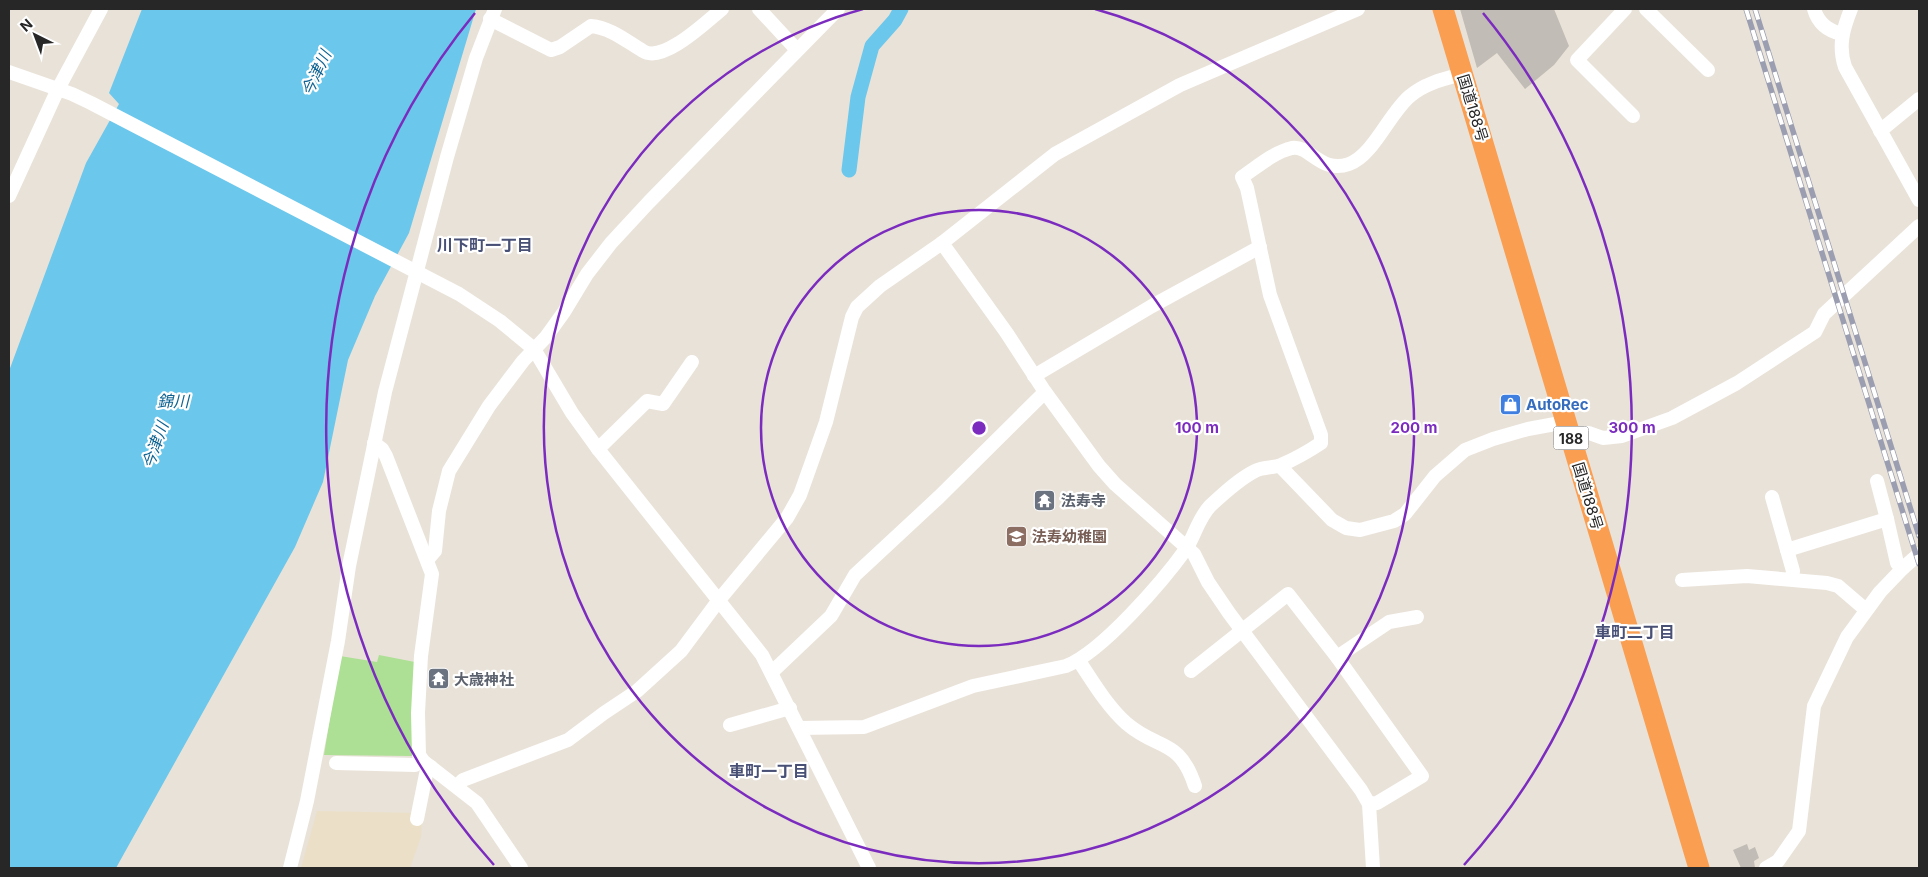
<svg xmlns="http://www.w3.org/2000/svg" width="1928" height="877" font-family="Inter,'Noto Sans JP',sans-serif">
  <rect width="100%" height="100%" fill="#e9e2d8"/>
  <polygon fill="#ebe0c7" points="317,811 422,813 421,837 410,868 301,868"/>
  <polygon fill="#ade094" points="379,655 415,662 412,756 324,755 340,656 377,662"/>
  <polygon fill="#6bc7eb" points="142,9 476,9 409,233 375,296 348,360 323,482 295,547 116,868 9,868 9,371 86,163 119,104 109,93"/>
  <g fill="none" stroke-linecap="round" stroke-linejoin="round">
    <polyline stroke="#6bc7eb" stroke-width="15" points="849,170 858,97 872,46 895,20 901,9"/>
  </g>
  <g fill="#c1bcb5">
    <polygon points="1460,9 1554,9 1569,46 1554,65 1525,89 1497,53 1477,68"/>
    <polygon points="1747,844 1749,850 1755,847 1759,858 1754,861 1755,868 1741,868 1733,850"/>
  </g>
  <g fill="none" stroke-linecap="round" stroke-linejoin="round">
    <g stroke="#fff" stroke-width="14">
      <polyline points="759,9 797,50"/>
      <polyline points="1625,9 1577,60 1633,116"/>
      <polyline points="1646,9 1708,70"/>
      <path d="M1814 9C1818 23 1828 31 1842 34"/>
      <path d="M1851 9C1843 29 1838 46 1845 67L1919 200"/>
      <path d="M490 19 551 50 560 47 591 26C611 28 626 41 643 51 663 64 707 21 722 9"/>
      <polyline points="9,72 72,94 91,103 459,294 500,321 534,349 572,413 598,449 762,655 869,868"/>
      <polyline points="1880,131 1919,99"/>
      <polyline points="9,196 58,89 101,9"/>
      <polyline points="942,243 1006,332 1045,392 1099,466 1115,484 1194,554 1208,582 1229,613 1361,790 1369,804 1373,868"/>
      <polyline points="1034,376 1152,306 1260,247"/>
      <polyline points="1570,436 1589,433 1603,438 1622,436 1672,418 1737,383 1815,332 1824,314 1919,226"/>
      <polyline points="374,443 382,449 386,456 432,574 421,656 418,713 419,755 423,761 477,803 521,868"/>
      <polyline points="598,449 647,401 663,404 692,362"/>
      <polyline points="1280,466 1332,520 1346,528 1360,530 1394,521 1405,514 1435,476 1465,450 1493,439 1528,429 1566,422"/>
      <polyline points="1772,497 1793,571 1792,578"/>
      <polyline points="1887,519 1897,563 1903,568"/>
      <polyline points="1787,550 1887,519 1877,481"/>
      <polyline points="428,559 435,551 439,511 449,471 489,406 523,361 546,337 564,312 587,274 611,243 649,202 838,9"/>
      <polyline points="1682,580 1747,576 1827,583 1838,586 1866,610"/>
      <polyline points="1337,657 1389,622 1417,617"/>
      <path d="M1079 661C1093 682 1107 706 1126 723 1158 751 1179 737 1195 786"/>
      <polyline points="1191,671 1288,594 1337,657 1422,776 1377,803 1369,804"/>
      <polyline points="772,672 831,616 855,575 939,497 1045,392"/>
      <polyline points="730,725 790,708"/>
      <path d="M799 728 864 727 973 686 1066 666C1102 652 1163 581 1186 549 1195 535 1198 519 1210 506 1223 494 1239 479 1255 471 1263 467 1273 468 1281 465 1295 459 1309 451 1321 443V435L1270 295 1247 188 1242 177C1257 167 1274 152 1292 148 1310 145 1321 174 1349 164 1373 156 1390 112 1410 96 1425 83 1444 79 1463 74"/>
      <polyline points="336,763 415,765 423,761"/>
      <polyline points="457,786 463,780 568,740 604,713 637,691 681,651 719,600 787,518 800,495 826,422 852,317 857,307 880,286 942,243 1055,154 1180,85 1358,9"/>
      <polyline points="417,819 426,774 431,767"/>
      <polyline points="290,868 307,801 338,641 349,566 385,392 447,157 476,58 495,9"/>
      <polyline points="1766,868 1778,861 1799,831 1814,706 1847,637 1880,592 1903,568 1919,554"/>
    </g>
    <polyline stroke="#fa9e52" stroke-width="21" points="1443,9 1699,868"/>
    <defs>
      <g id="rail">
        <polyline points="1746,9 1919,564"/>
        <polyline points="1755,9 1919,536"/>
      </g>
    </defs>
    <use href="#rail" stroke="#9b9eb1" stroke-width="5.5"/>
    <use href="#rail" stroke="#fff" stroke-width="4" stroke-dasharray="11" stroke-linecap="butt"/>
  </g>
  <g fill="none" stroke="#7b2cbf" stroke-width="2.5">
    <circle cx="979" cy="428" r="218"/>
    <path d="M1095 9A435 435 0 1 1 863 9"/>
    <path d="M494 865A653 653 0 0 1 475 13M1483 13A653 653 0 0 1 1464 865"/>
  </g>
  <defs>
    <symbol id="shop-square" viewBox="-11 -11 22 22"><rect x="-9" y="-9" width="18" height="18" rx="4" fill="#3f7fe0" stroke="#fff"/><path d="M-5-2.5h2.3a2.7 3.5 0 0 1 5.4 0H5L5.5 6h-11ZM-1.5-2.5h3a1.5 2.3 0 0 0-3 0Z" fill="#fff"/></symbol>
    <symbol id="temple-square" viewBox="-11 -11 22 22"><rect x="-9" y="-9" width="18" height="18" rx="4" fill="#6b7280" stroke="#fff"/><path d="M0-6L5-2H3V0L6.5 2.5H4V6H1.5V3h-3V6H-4V2.5H-6.5L-3 0V-2H-5Z" fill="#fff"/></symbol>
    <symbol id="school-square" viewBox="-11 -11 22 22"><rect x="-9" y="-9" width="18" height="18" rx="4" fill="#8d6e63" stroke="#fff"/><path d="M0-5L7-2L0 1L-7-2ZM-4 1L0 2.5L4 1V4Q0 6-4 4Z" fill="#fff"/></symbol>
  </defs>
  <g fill-rule="evenodd">
    <use href="#shop-square" x="1498" y="392" width="25" height="25"/>
    <use href="#temple-square" x="1032" y="488" width="25" height="25"/>
    <use href="#school-square" x="1004" y="524" width="25" height="25"/>
    <use href="#temple-square" x="426" y="666" width="25" height="25"/>
  </g>
  <g text-anchor="middle" dominant-baseline="central" stroke-width="4.5" stroke-linejoin="round" paint-order="stroke">
    <rect fill="#fff" stroke="#686868" stroke-width="1" x="1553.5" y="426.5" width="35" height="23" rx="4"/>
    <g font-size="14" font-weight="bold" fill="#272727">
      <text x="1571" y="438">188</text>
    </g>
    <g font-size="15" fill="#272727" stroke="#fff">
      <text transform="translate(1473 108) rotate(73)">国道188号</text>
      <text transform="translate(1588 496) rotate(73)">国道188号</text>
    </g>
    <g font-size="15" font-weight="bold" fill="#366cbe" stroke="#fff" text-anchor="start">
      <text x="1526" y="404">AutoRec</text>
    </g>
    <g font-size="15" font-weight="bold" fill="#5b616d" stroke="#fff" text-anchor="start">
      <text x="1061" y="500">法寿寺</text>
      <text x="454" y="679">大歳神社</text>
    </g>
    <g font-size="15" font-weight="bold" fill="#785e54" stroke="#fff" text-anchor="start">
      <text x="1032" y="536">法寿幼稚園</text>
    </g>
    <g font-size="16" font-style="italic" fill="#0f6392" stroke="#fff">
      <text transform="translate(316 73) rotate(-65)">今津川</text>
      <text x="173" y="401">錦川</text>
      <text transform="translate(155 445) rotate(-71)">今津川</text>
    </g>
    <g font-size="16" font-weight="bold" fill="#495076" stroke="#fff">
      <text x="485" y="245">川下町一丁目</text>
      <text x="1635" y="632">車町二丁目</text>
      <text x="769" y="771">車町一丁目</text>
    </g>
  </g>
  <circle cx="979" cy="428" r="8" fill="#7b2cbf" stroke="#fff" stroke-width="2.5"/>
  <g font-size="15" text-anchor="middle" font-weight="bold" fill="#7b2cbf" stroke="#fff" stroke-width="4.5" stroke-linejoin="round" paint-order="stroke">
    <text x="1197" y="433">100 m</text>
    <text x="1414" y="433">200 m</text>
    <text x="1632" y="433">300 m</text>
  </g>
  <rect width="1928" height="877" fill="none" stroke="#272727" stroke-width="20"/>
  <g transform="translate(35 35) rotate(318)" stroke="#ffffff" stroke-width="4" paint-order="stroke">
  <path d="M0-4L9 19L0 12L-9 19Z" fill="#272727"/>
  <text y="-8" font-size="14" font-weight="bold" text-anchor="middle" fill="#272727">N</text>
  </g>
</svg>
